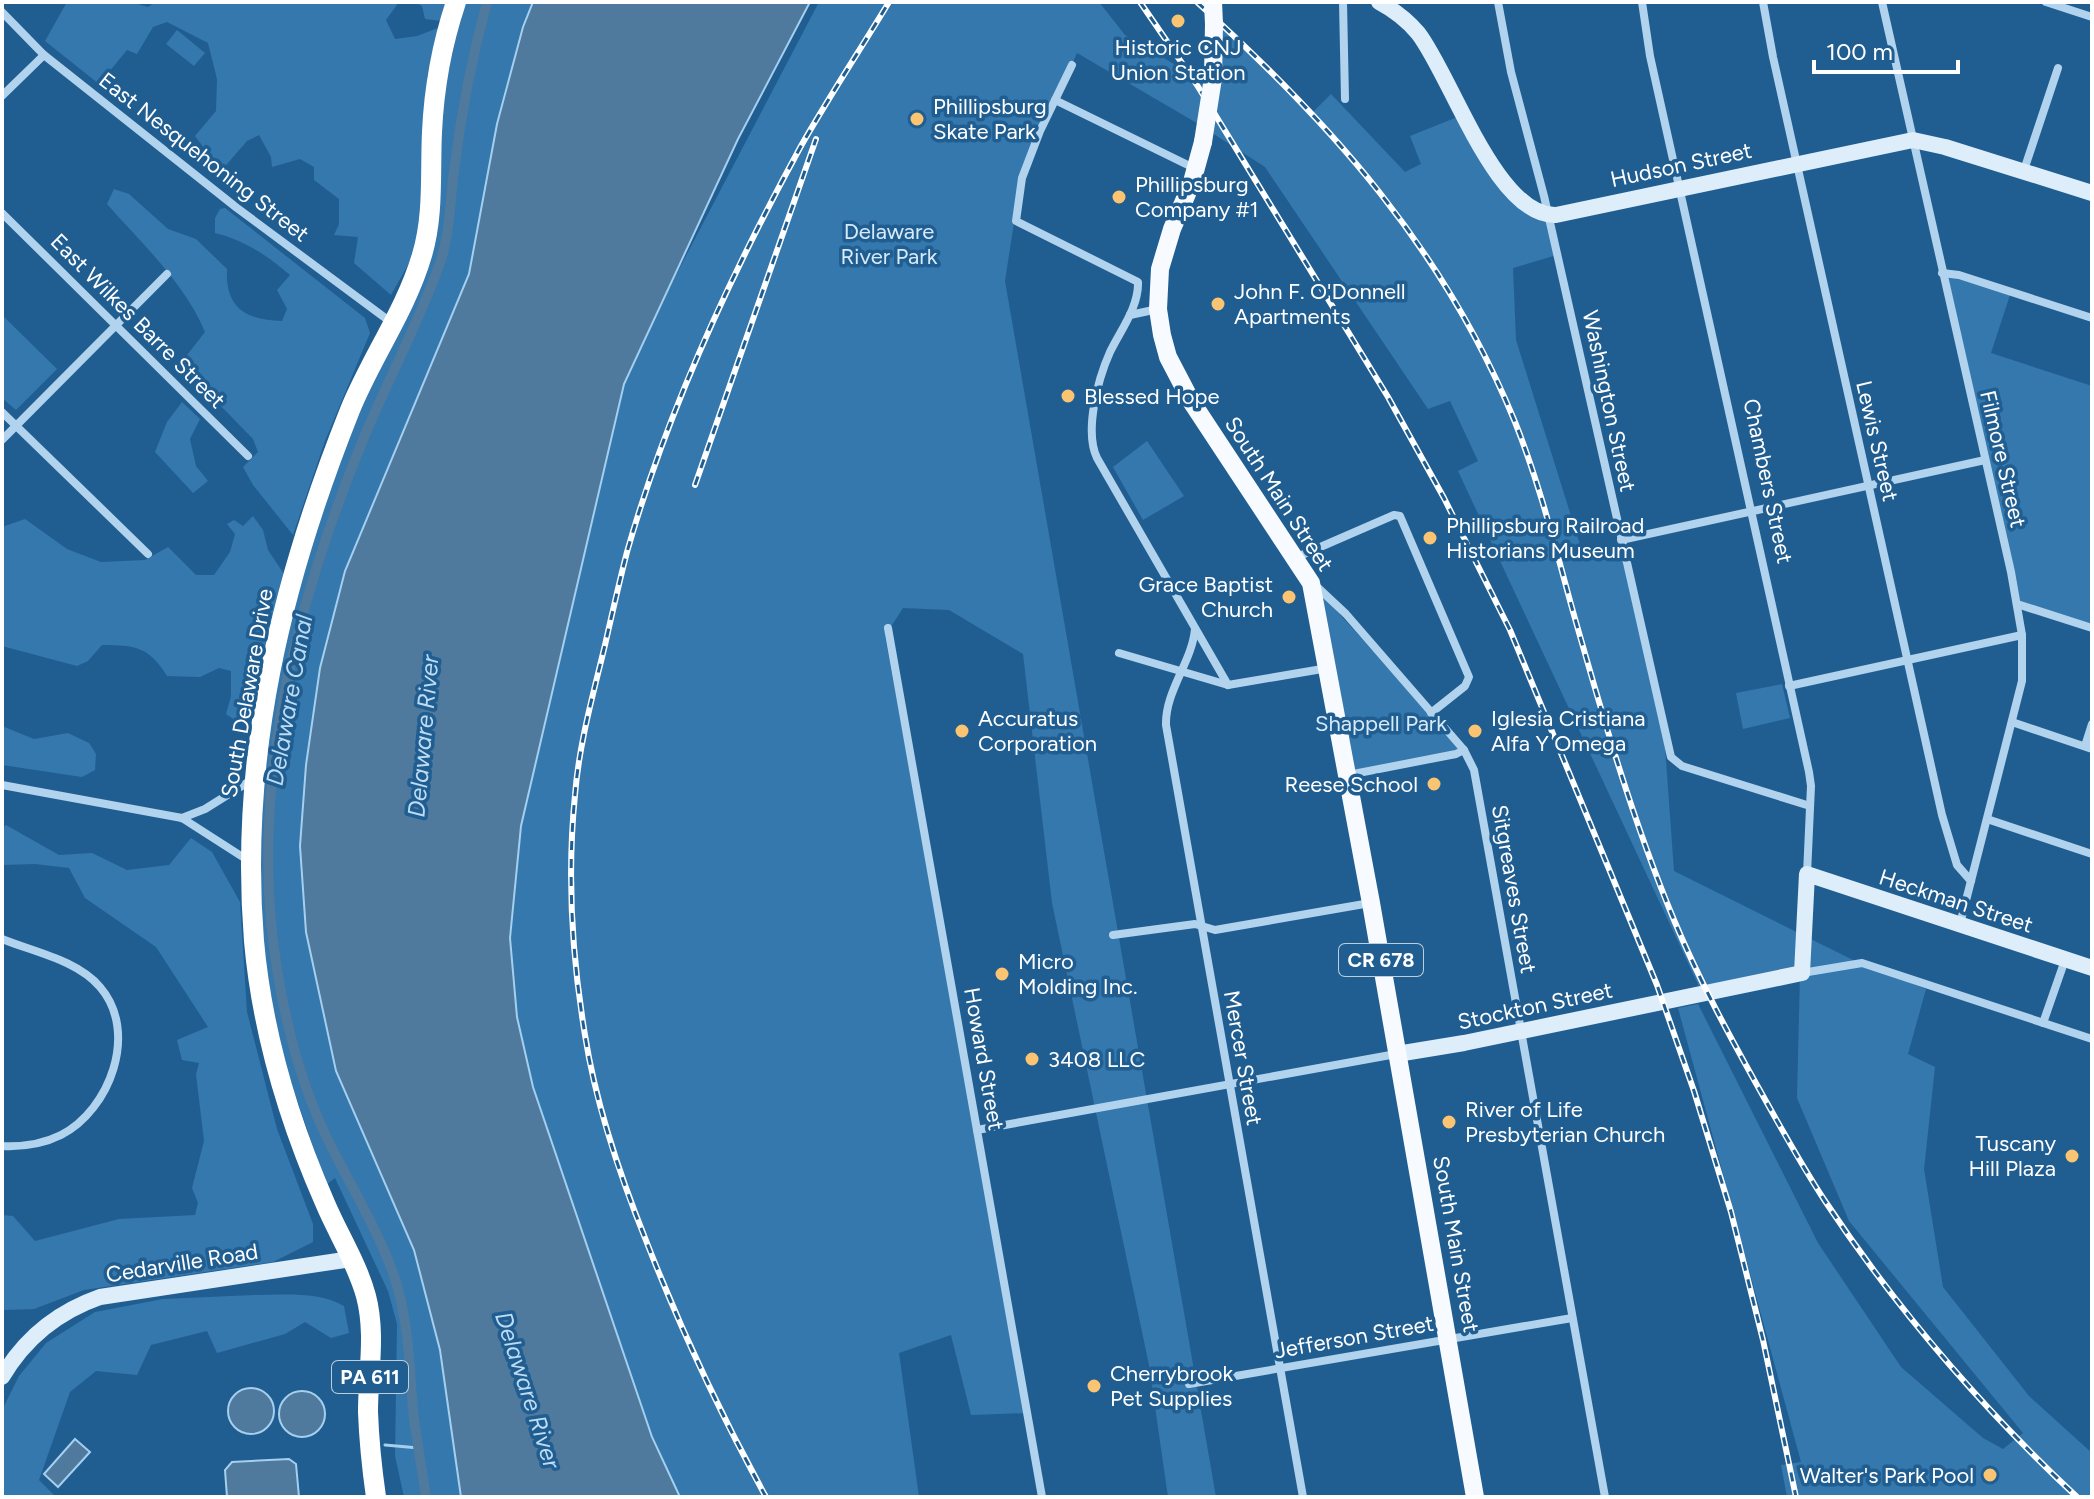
<svg xmlns="http://www.w3.org/2000/svg" width="2094" height="1499" font-family="Figtree,sans-serif">
  <rect width="100%" height="100%" fill="#205e91"/>
  <g fill="#3478ae">
    <polygon points="67,2 131,2 148,7 155,2 399,2 386,20 395,39 417,36 438,28 427,77 426,152 417,249 391,295 354,263 358,237 334,235 339,224 339,199 314,180 314,167 300,159 272,167 271,157 259,135 247,141 221,171 195,136 216,111 217,79 208,43 167,22 153,27 137,54 127,50 99,84 45,41"/>
    <polygon points="414,2 449,2 441,21 425,19 422,6"/>
    <polygon points="463,2 533,2 523,27 497,124 469,274 345,571 320,668 306,765 300,846 306,932 336,1071 414,1250 440,1351 461,1497 404,1497 395,1456 397,1324 388,1291 335,1178 326,1185 276,1038 265,980 260,917 259,775 299,573 356,414 417,285 440,114"/>
    <polygon points="819,2 1099,2 1125,35 1211,86 1216,20 1312,113 1331,94 1405,172 1421,164 1410,136 1465,114 1498,176 1550,214 1560,254 1513,268 1516,340 1582,551 1620,543 1665,747 1674,871 1855,961 1926,989 1908,1054 1935,1067 1924,1169 1943,1287 2029,1396 2092,1453 2092,1497 1787,1497 1781,1465 1801,1462 1678,1008 1698,1004 1818,1243 1901,1367 1983,1438 2003,1449 2023,1433 1849,1221 1797,1098 1800,974 1703,995 1458,471 1478,461 1450,401 1428,409 1265,167 1195,122 1077,53 1020,184 1005,281 1216,1497 1168,1497 1149,1365 1052,903 1023,654 949,610 903,608 885,636 1028,1413 971,1415 951,1335 899,1353 919,1497 680,1497 652,1437 533,1086 517,1017 510,938 521,826 544,718 599,422"/>
    <polygon points="177,30 205,53 194,66 166,44"/>
    <path d="M114 189 129 194 168 229 196 239 227 269C225 308 246 320 282 321L287 309 277 290 290 275C268 256 244 240 215 233V218L220 209 225 208 365 318 370 333 325 441 293 535 253 485 243 467 258 452 253 439 180 364 205 332C184 282 142 244 107 204Z"/>
    <polygon points="1942,271 2011,292 1991,353 2092,386 2092,629 2020,607"/>
    <polygon points="2,315 57,369 16,410 2,398"/>
    <polygon points="182,402 200,419 190,439 196,466 208,481 193,493 155,452 167,422"/>
    <polygon points="1147,441 1184,496 1143,520 1113,467"/>
    <path d="M253 516 263 530 268 550 284 574 254 700 248 714 239 723 226 714 231 696V671L219 668 200 677 167 676C149 647 136 645 102 645L88 661 77 666 2 646V527L25 519 67 549 101 562 145 560 168 547 196 575H214L230 552 235 534 227 524 234 520 243 526Z"/>
    <polygon points="1311,583 1464,750 1347,775"/>
    <polygon points="1782,684 1790,718 1743,729 1736,693"/>
    <polygon points="2,726 34,739 68,733 89,743 96,754 95,770 82,777 2,765"/>
    <polygon points="6,825 59,855 92,853 127,870 169,865 191,838 212,852 240,902 247,1012 277,1129 313,1224 313,1242 273,1262 84,1290 34,1309 2,1310 2,1215 13,1216 35,1241 119,1219 195,1215 198,1203 192,1188 204,1141 196,1074 199,1063 182,1060 177,1040 208,1027 156,947 85,898 69,868 35,864 2,865 2,828"/>
    <path d="M254 1295C284 1295 318 1291 344 1306L349 1333 331 1338 305 1322 285 1334 217 1353 207 1331 151 1345 137 1375 96 1371 70 1392 39 1480 56 1497H2V1410L19 1376 46 1343 95 1312 163 1299Z"/>
  </g>
  <g fill="#4f799d" stroke="#a5cfee" stroke-width="2">
    <polygon points="533,2 810,2 738,139 624,384 521,826 510,938 517,1017 533,1087 652,1437 680,1497 461,1497 440,1350 414,1250 336,1071 306,932 300,846 306,765 320,668 345,571 469,274 497,124 523,27"/>
    <circle cx="251" cy="1411" r="23"/>
    <circle cx="302" cy="1414" r="23"/>
    <polygon points="75,1439 90,1452 58,1487 44,1474"/>
    <polygon points="289,1459 296,1464 299,1497 227,1497 225,1470 232,1462"/>
  </g>
  <g fill="none" stroke-linecap="round" stroke-linejoin="round">
    <polyline stroke="#a5cfee" stroke-width="3" points="385,1445 419,1448"/>
    <path stroke="#4f799d" stroke-width="10" d="M426 1497C422 1471 418 1446 414 1420 409 1370 410 1321 393 1273 376 1226 350 1185 328 1140 296 1075 278 994 271 922 256 755 302 587 365 435 389 378 419 322 440 263 450 233 450 202 454 171 461 114 472 57 487 2"/>
    <g stroke="#b1d3ed" stroke-width="8">
      <polyline points="1343,2 1345,99"/>
      <polyline points="1498,2 1511,72 1544,196 1671,757 1682,766 1810,806"/>
      <polyline points="1642,2 1650,56 1809,772 1811,786 1807,874"/>
      <polyline points="1763,2 1773,57 1942,815 1957,865 1971,881"/>
      <polyline points="1882,2 2011,572 2022,635 2022,681 1960,924"/>
      <polyline points="2046,2 2092,17"/>
      <polyline points="2,12 44,55 237,208 392,323"/>
      <path d="M1072 65 1040 131 1022 178 1016 221 1138 282C1139 307 1120 331 1110 352 1098 379 1084 431 1097 458L1228 685"/>
      <polyline points="2,96 44,55"/>
      <polyline points="1055,100 1196,169"/>
      <polyline points="2024,170 2058,68"/>
      <polyline points="2,213 248,456"/>
      <polyline points="1942,273 1959,275 2092,318"/>
      <polyline points="1130,315 1158,309"/>
      <polyline points="2,412 148,554"/>
      <polyline points="2,440 167,274"/>
      <polyline points="1621,540 1985,460"/>
      <polyline points="1295,558 1394,515 1400,516 1469,677 1465,686 1431,713"/>
      <polyline points="1315,585 1346,614 1464,750 1474,770 1605,1497"/>
      <polyline points="2017,604 2092,628"/>
      <polyline points="888,628 1042,1497"/>
      <path d="M1195 629C1192 662 1165 691 1166 725L1303 1497"/>
      <polyline points="1119,653 1228,685 1328,668"/>
      <polyline points="1789,686 2022,635"/>
      <polyline points="2012,722 2092,749"/>
      <polyline points="2085,746 2092,724"/>
      <polyline points="1348,775 1456,754 1464,750"/>
      <polyline points="2,785 182,818 249,861"/>
      <polyline points="182,818 205,809 253,779"/>
      <polyline points="1987,819 2092,854"/>
      <polyline points="1113,935 1195,924 1215,930 1370,903"/>
      <path d="M2 939C34 952 77 960 100 987 139 1032 110 1110 61 1135 43 1144 23 1147 2 1146"/>
      <polyline points="1802,973 1862,963 2092,1039"/>
      <polyline points="2043,1023 2065,960"/>
      <polyline points="977,1130 1396,1054"/>
      <polyline points="1189,1384 1572,1318"/>
    </g>
    <g stroke="#ddedfa" stroke-width="16">
      <path d="M1379 2C1394 10 1407 20 1418 33 1451 75 1496 217 1556 215L1913 140 1945 147 2092 193"/>
      <polyline points="1397,1054 1464,1043 1802,973 1807,874 2092,968"/>
      <path d="M2 1377C25 1338 57 1312 100 1297L351 1259"/>
    </g>
    <g stroke="#f7fbff" stroke-width="18">
      <polyline points="1213,78 1214,24"/>
      <polyline points="1203,142 1192,182 1172,229 1160,269 1158,309 1162,335 1168,357 1191,401 1311,583 1371,903 1475,1497"/>
    </g>
    <path stroke="#fff" stroke-width="20" d="M376 1497C372 1469 369 1440 368 1412 368 1372 376 1334 366 1296 357 1263 338 1234 325 1203 289 1121 262 1031 254 941 239 755 281 583 350 410 371 358 406 310 422 255 434 215 430 173 432 132 434 88 442 44 456 2"/>
    <defs>
      <g id="rail">
        <polyline points="1140,2 1197,85 1388,397 1444,498 1510,630 1657,985 1694,1091 1731,1212 1763,1340 1796,1497"/>
        <path d="M1197 2C1333 125 1445 251 1515 422 1539 482 1555 546 1572 608 1602 714 1632 819 1674 920 1699 980 1730 1037 1762 1094 1782 1130 1802 1166 1825 1201 1896 1308 1983 1409 2077 1497"/>
        <polyline points="695,485 816,139"/>
        <path d="M766 1497C721 1415 681 1330 647 1243 620 1176 596 1106 585 1035 572 957 567 874 575 795 579 744 593 695 605 645 612 614 619 583 627 552 667 411 731 274 801 146 829 97 860 50 889 2"/>
      </g>
    </defs>
    <use href="#rail" stroke="#fff" stroke-width="6"/>
    <use href="#rail" stroke="#205e91" stroke-width="3" stroke-dasharray="9" stroke-linecap="butt"/>
    <g stroke="#f7fbff" stroke-width="18">
      <polyline points="1213,2 1214,24"/>
      <polyline points="1203,142 1213,78"/>
    </g>
  </g>
  <g fill="#fac472" stroke="#205e91" stroke-width="3">
    <circle cx="1178" cy="21" r="8"/>
    <circle cx="917" cy="119" r="8"/>
    <circle cx="1119" cy="197" r="8"/>
    <circle cx="1218" cy="304" r="8"/>
    <circle cx="1068" cy="396" r="8"/>
    <circle cx="1430" cy="538" r="8"/>
    <circle cx="1289" cy="597" r="8"/>
    <circle cx="962" cy="731" r="8"/>
    <circle cx="1475" cy="731" r="8"/>
    <circle cx="1434" cy="784" r="8"/>
    <circle cx="1002" cy="974" r="8"/>
    <circle cx="1032" cy="1059" r="8"/>
    <circle cx="1449" cy="1122" r="8"/>
    <circle cx="2072" cy="1156" r="8"/>
    <circle cx="1094" cy="1386" r="8"/>
    <circle cx="1990" cy="1475" r="8"/>
  </g>
  <g text-anchor="middle" dominant-baseline="central" stroke-width="7" stroke-linejoin="round" paint-order="stroke">
    <g fill="#205e91" stroke="#bccfde" stroke-width="2">
      <rect x="1339" y="944" width="84" height="32" rx="6"/>
      <rect x="332" y="1361" width="76" height="32" rx="6"/>
    </g>
    <g font-size="20" font-weight="bold" fill="#fff">
      <text x="1381" y="960">CR 678</text>
      <text x="370" y="1377">PA 611</text>
    </g>
    <g font-size="22" fill="#fff" stroke="#205e91" text-anchor="start">
      <text x="1178" y="47" text-anchor="middle">Historic CNJ<tspan x="1178" dy="25">Union Station</tspan></text>
      <text x="933" y="106">Phillipsburg<tspan x="933" dy="25">Skate Park</tspan></text>
      <text x="1135" y="184">Phillipsburg<tspan x="1135" dy="25">Company #1</tspan></text>
      <text x="1234" y="291">John F. O'Donnell<tspan x="1234" dy="25">Apartments</tspan></text>
      <text x="1084" y="396">Blessed Hope</text>
      <text x="1446" y="525">Phillipsburg Railroad<tspan x="1446" dy="25">Historians Museum</tspan></text>
      <text x="1273" y="584" text-anchor="end">Grace Baptist<tspan x="1273" dy="25">Church</tspan></text>
      <text x="978" y="718">Accuratus<tspan x="978" dy="25">Corporation</tspan></text>
      <text x="1491" y="718">Iglesia Cristiana<tspan x="1491" dy="25">Alfa Y Omega</tspan></text>
      <text x="1418" y="784" text-anchor="end">Reese School</text>
      <text x="1018" y="961">Micro<tspan x="1018" dy="25">Molding Inc.</tspan></text>
      <text x="1048" y="1059">3408 LLC</text>
      <text x="1465" y="1109">River of Life<tspan x="1465" dy="25">Presbyterian Church</tspan></text>
      <text x="2056" y="1143" text-anchor="end">Tuscany<tspan x="2056" dy="25">Hill Plaza</tspan></text>
      <text x="1110" y="1373">Cherrybrook<tspan x="1110" dy="25">Pet Supplies</tspan></text>
      <text x="1974" y="1475" text-anchor="end">Walter's Park Pool</text>
    </g>
    <g font-size="22" fill="#fff" stroke="#205e91">
      <text transform="translate(204 157) rotate(38)">East Nesquehoning Street</text>
      <text transform="translate(1681 165) rotate(-12)">Hudson Street</text>
      <text transform="translate(138 321) rotate(45)">East Wilkes Barre Street</text>
      <text transform="translate(1609 401) rotate(78)">Washington Street</text>
      <text transform="translate(1877 441) rotate(77)">Lewis Street</text>
      <text transform="translate(2003 459) rotate(77)">Filmore Street</text>
      <text transform="translate(1768 481) rotate(78)">Chambers Street</text>
      <text transform="translate(1279 494) rotate(57)">South Main Street</text>
      <text transform="translate(247 693) rotate(-80)">South Delaware Drive</text>
      <text transform="translate(1514 889) rotate(80)">Sitgreaves Street</text>
      <text transform="translate(1956 901) rotate(18)">Heckman Street</text>
      <text transform="translate(1535 1006) rotate(-12)">Stockton Street</text>
      <text transform="translate(1243 1058) rotate(80)">Mercer Street</text>
      <text transform="translate(984 1059) rotate(80)">Howard Street</text>
      <text transform="translate(1456 1244) rotate(80)">South Main Street</text>
      <text transform="translate(182 1263) rotate(-9)">Cedarville Road</text>
      <text transform="translate(1354 1337) rotate(-10)">Jefferson Street</text>
    </g>
    <g font-size="22" fill="#d7eaf9" stroke="#205e91">
      <text x="889" y="231">Delaware<tspan x="889" dy="25">River Park</tspan></text>
      <text x="1381" y="723">Shappell Park</text>
    </g>
    <g font-size="24" font-style="italic" fill="#bddcf4" stroke="#205e91">
      <text transform="translate(289 700) rotate(-80)">Delaware Canal</text>
      <text transform="translate(423 736) rotate(-85)">Delaware River</text>
      <text transform="translate(528 1390) rotate(72)">Delaware River</text>
    </g>
  </g>
  <rect width="2094" height="1499" fill="none" stroke="#ffffff" stroke-width="8"/>
  <path d="M1814 60v12h144v-12" fill="none" stroke="#ffffff" stroke-width="4"/>
  <text x="1826" y="60" font-size="24" fill="#ffffff" stroke="#205e91" stroke-width="6" paint-order="stroke">100 m</text>
</svg>
